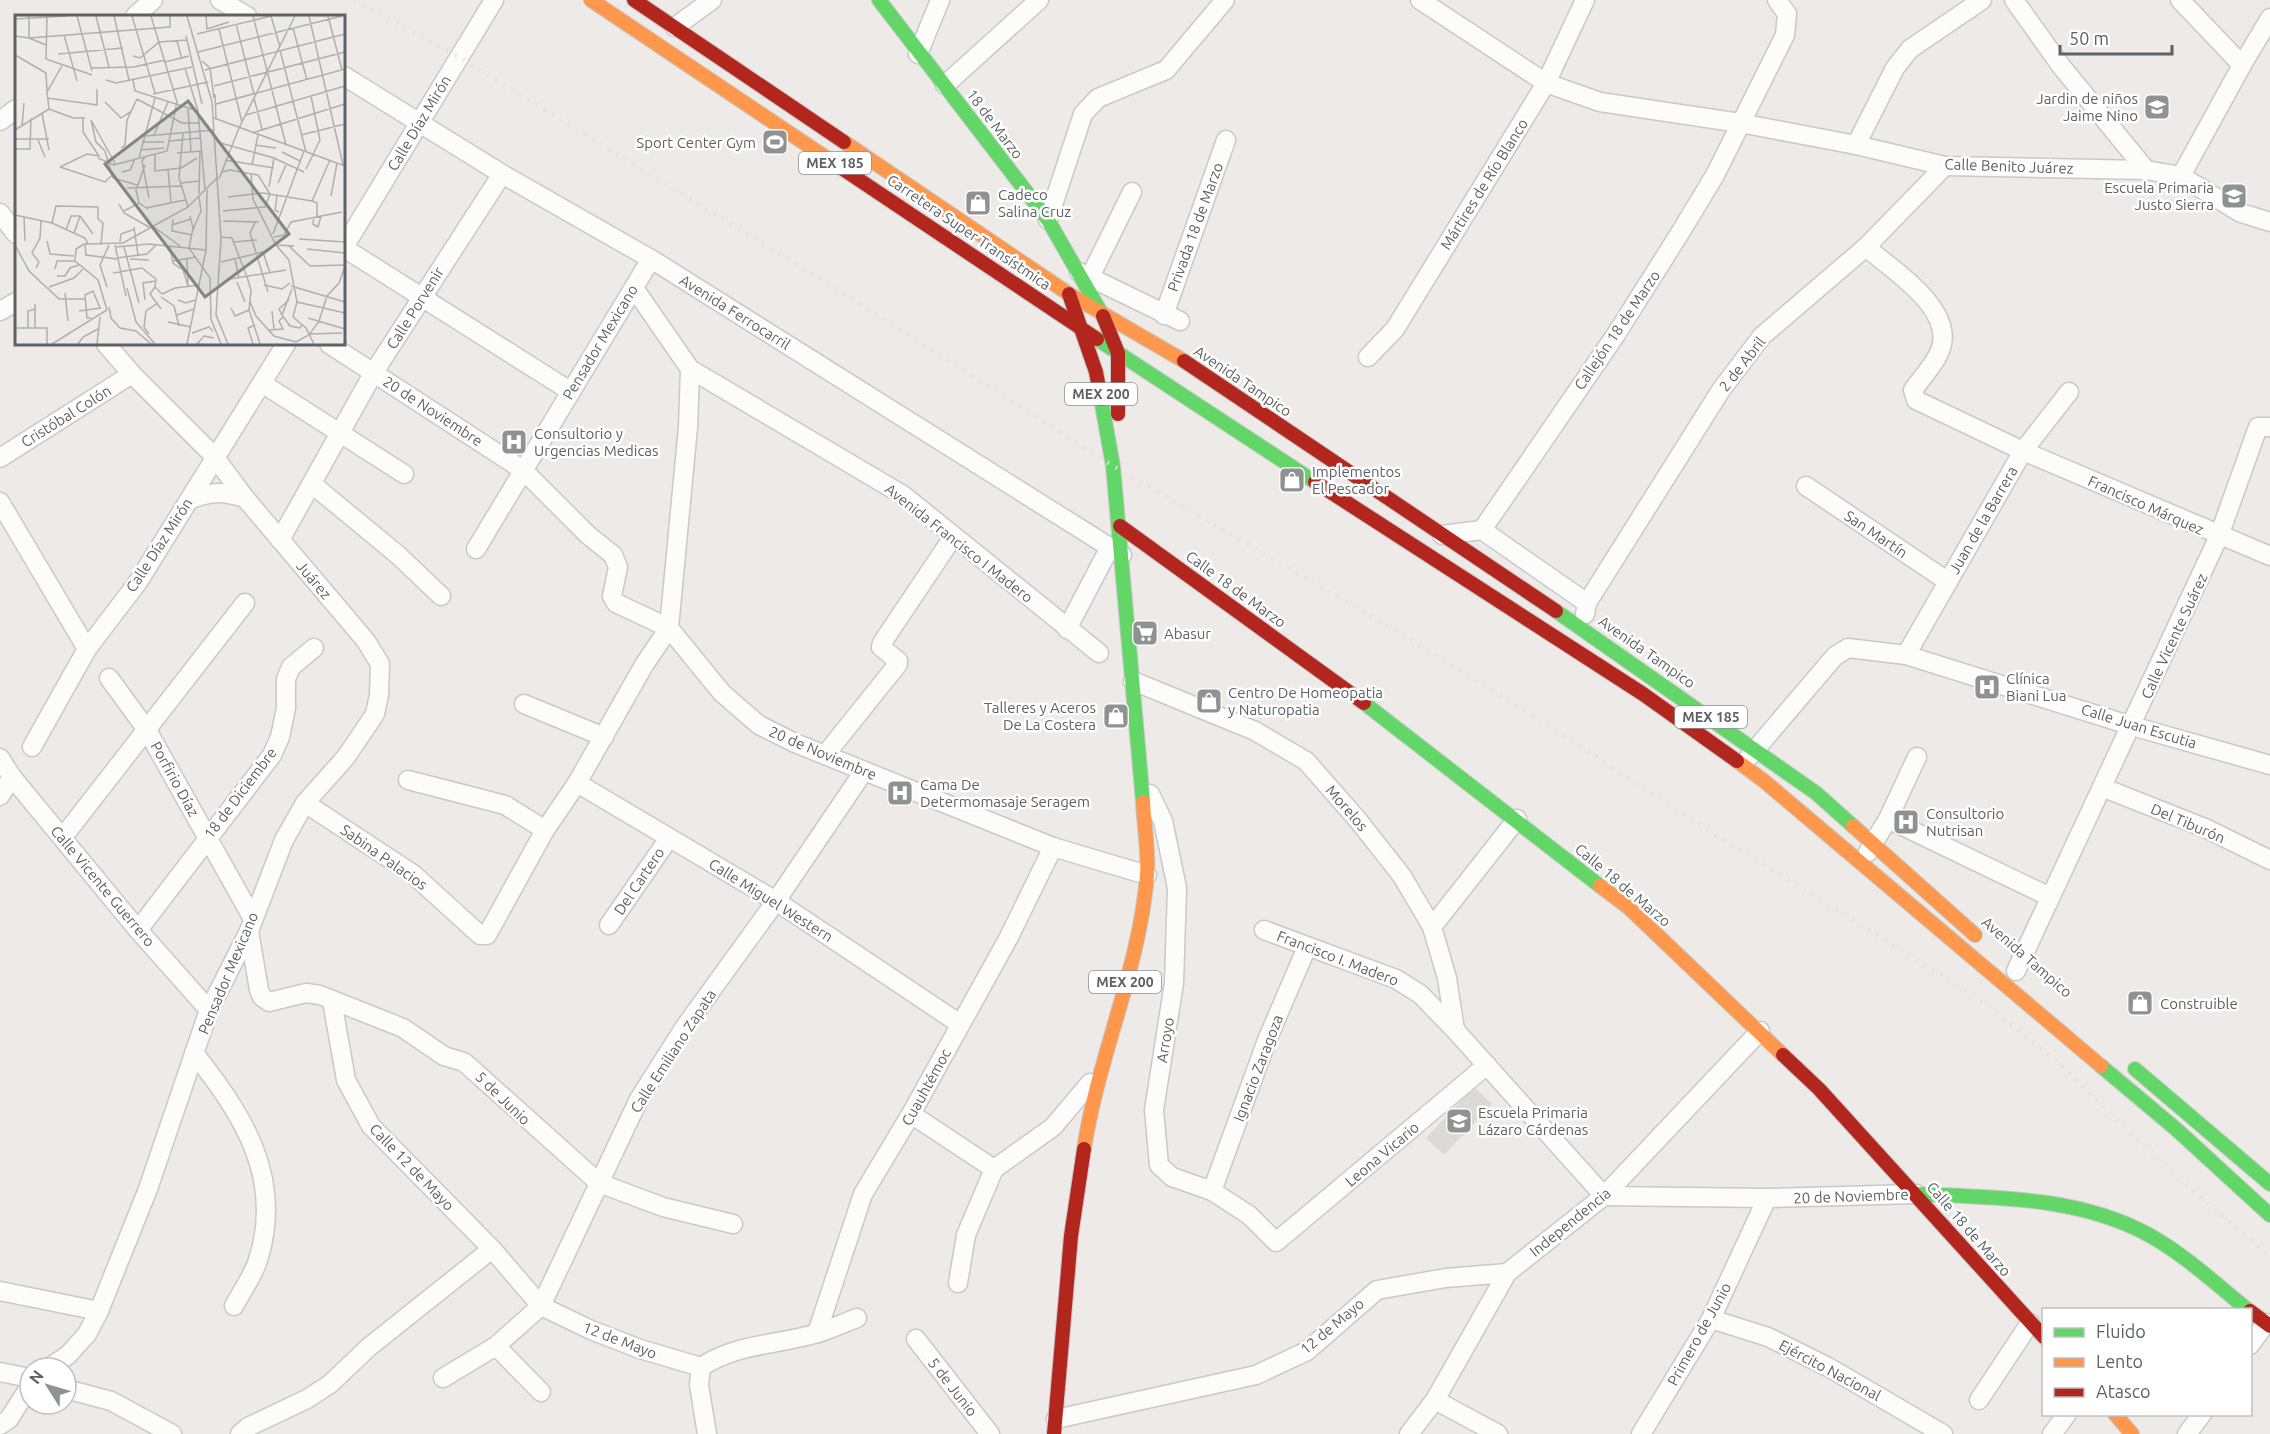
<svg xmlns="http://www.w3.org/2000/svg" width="2270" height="1434" font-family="Ubuntu,sans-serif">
  <rect width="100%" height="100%" fill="#edeae7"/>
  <polygon fill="#dddad5" points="1474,1087 1492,1104 1444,1155 1426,1138"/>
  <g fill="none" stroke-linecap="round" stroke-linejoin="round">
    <defs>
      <g id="street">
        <polyline points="220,0 247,16"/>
        <polyline points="1420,0 1546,83 1600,102 1740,123 1856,145 1945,166 2146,170 2181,176 2241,213 2270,222"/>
        <polyline points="2014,0 2061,66 2146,170"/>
        <polyline points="2180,0 2242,65 2181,176"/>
        <polyline points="135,16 153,0"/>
        <polyline points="675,27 712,0"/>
        <polyline points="918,54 940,0"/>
        <polyline points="2242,65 2270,18"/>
        <polyline points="344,76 502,174 651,259 1122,555"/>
        <polyline points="945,85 1039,0"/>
        <polyline points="0,121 16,109"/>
        <polyline points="1856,145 1895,68 1910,49 1982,0"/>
        <polyline points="0,213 16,234"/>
        <polyline points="1048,220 1083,114 1098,98 1166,70 1225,0"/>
        <polyline points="344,247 494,0"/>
        <path d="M1866 247C1893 271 1961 312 1938 355 1932 367 1921 379 1913 390L1916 400 2023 451 2270 556"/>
        <polyline points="344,248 570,391"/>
        <polyline points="1079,272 1180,321"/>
        <polyline points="1090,277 1132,192"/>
        <polyline points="634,288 690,369 903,495 1099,653"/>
        <polyline points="0,311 16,302"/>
        <polyline points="1164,315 1226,140"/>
        <polyline points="329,344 523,470 588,535 613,555 618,567 612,596 616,603 669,628 722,693 759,725 795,743 1053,847 1147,875"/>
        <polyline points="1368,357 1395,329 1546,83 1585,0"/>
        <polyline points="263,384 404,474"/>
        <polyline points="0,458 132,374"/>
        <polyline points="312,484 398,555 441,596"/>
        <polyline points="1806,486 1947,581"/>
        <path d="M189 500C211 491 223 491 245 498"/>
        <polyline points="0,502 87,649"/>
        <polyline points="1482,530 1615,336 1680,233 1715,175 1785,35 1787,14 1777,0"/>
        <polyline points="1442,535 1482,530 1587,603 1585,614"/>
        <polyline points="280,540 374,372 502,174"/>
        <polyline points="476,549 651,259"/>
        <polyline points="1587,603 1721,390 1762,336 1866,247 1945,166"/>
        <polyline points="1067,629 1110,547"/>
        <polyline points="1906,655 2023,451 2069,392"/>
        <polyline points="109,678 147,730 252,917"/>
        <polyline points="1133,681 1255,731 1306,761 1357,819 1402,876 1432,927 1447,978 1455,1030"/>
        <polyline points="524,704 604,737"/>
        <polyline points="32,747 87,649 138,582 286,344"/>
        <polyline points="825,755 898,664 898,661 881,647 882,643 953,537"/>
        <polyline points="1749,757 1835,656 1848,648 1906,655 2132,726 2270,765"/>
        <polyline points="0,758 12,777 138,930 209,1010"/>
        <polyline points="408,780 505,805 545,830"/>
        <polyline points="577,783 776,901 960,1024"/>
        <polyline points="2104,788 2205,828 2270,860"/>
        <polyline points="1150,794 1163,821 1177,888 1174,983 1154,1110 1159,1165 1172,1177 1212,1191 1249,1215 1276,1242 1487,1065"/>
        <polyline points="0,796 12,777"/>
        <polyline points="305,803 413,874 480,935 487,935 545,830 577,783 644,665 669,628 688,427 690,369"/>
        <polyline points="1888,819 2050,897"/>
        <polyline points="63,837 245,603"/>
        <polyline points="1868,852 1888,819 1917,757"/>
        <polyline points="609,925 669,838"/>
        <polyline points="1432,927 1517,819"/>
        <polyline points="138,930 272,755 280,737 286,708 286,679 291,667 314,648"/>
        <polyline points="1264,930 1396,979 1420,994 1455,1030 1604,1196 1767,1198 1916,1194"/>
        <polyline points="249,931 259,990 262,997 269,1002 306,993 320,995 403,1028 444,1056 464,1062 599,1183 663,1207 733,1224"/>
        <polyline points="2016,971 2219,536 2258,427 2270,427"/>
        <polyline points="332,1001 346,1080 371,1126 492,1249 541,1306 591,1330 640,1349 701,1367"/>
        <path d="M194 1053C243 1115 284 1178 258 1260 253 1276 242 1291 234 1306"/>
        <polyline points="911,1114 994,1169"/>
        <polyline points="1212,1191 1267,1040 1307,947"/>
        <polyline points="958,1283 966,1235 994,1169 1053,1127 1090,1083"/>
        <polyline points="0,1291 99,1311"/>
        <polyline points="1711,1319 1768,1337 1830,1368 1943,1434"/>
        <polyline points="817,1333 863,1194 911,1114 1009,937 1053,847"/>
        <polyline points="916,1339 990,1434"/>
        <polyline points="2250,1345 2266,1323"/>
        <polyline points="496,1346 541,1392"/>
        <polyline points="49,1368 68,1355 87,1334 99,1311 148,1189 209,1010 249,931 284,840 305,803 346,757 375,714 379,695 380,664 366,641 245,498 214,456 132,374 106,344"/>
        <polyline points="0,1372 30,1378"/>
        <polyline points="443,1378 496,1346 541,1306 639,1099 684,1028 776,901 864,771"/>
        <polyline points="66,1389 111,1401 172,1434"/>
        <polyline points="1435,1400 1498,1434"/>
        <polyline points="1979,1400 2030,1323"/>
        <polyline points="1056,1419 1256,1375 1307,1351 1377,1290 1446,1278 1507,1273"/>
        <polyline points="0,1425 9,1419 30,1386"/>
        <polyline points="240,1434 248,1427 307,1399 330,1384 369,1347 492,1249"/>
        <path d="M707 1434 699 1385 701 1367C738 1343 778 1345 818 1333 831 1329 844 1323 857 1318"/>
        <polyline points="1409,1434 1435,1400 1507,1273 1604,1196 1760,1031"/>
        <polyline points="1641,1434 1711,1319 1767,1198"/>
        <polyline points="2052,1434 2067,1414"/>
        <polyline points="2187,1434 2202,1414"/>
      </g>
      <g id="fast">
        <polyline points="879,0 1048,220 1103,316"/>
        <polyline points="1097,339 1315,482"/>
        <polyline points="1101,399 1113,466 1143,802"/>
        <polyline points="1556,611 1816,793 1853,826"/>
        <polyline points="1364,703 1600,886"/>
        <polyline points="2101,1066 2176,1129 2270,1215"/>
        <polyline points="2135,1069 2270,1184"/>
        <path d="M1916 1194C1995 1198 2078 1196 2149 1235 2185 1255 2216 1284 2248 1310"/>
      </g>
      <g id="slow">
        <polyline points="591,0 843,169"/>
        <polyline points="844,142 1069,294 1184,361"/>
        <polyline points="1737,761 1764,781 2101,1066"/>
        <polyline points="1853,826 1975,935"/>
        <polyline points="1600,886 1628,907 1783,1055"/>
        <path d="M1084 1149C1098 1057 1140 967 1147 875 1149 852 1144 826 1143 802"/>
        <polyline points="2115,1414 2132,1434"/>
      </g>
      <g id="jam">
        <polyline points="634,0 844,142"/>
        <polyline points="843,169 1097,339"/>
        <polyline points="1069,294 1096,372 1101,399"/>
        <polyline points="1103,316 1118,353 1118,414"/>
        <polyline points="1184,361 1556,611"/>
        <polyline points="1315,482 1643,694 1737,761"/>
        <polyline points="1120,526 1364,703"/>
        <polyline points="1783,1055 1819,1089 2044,1337"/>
        <polyline points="2250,1311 2270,1326"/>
        <polyline points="1054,1434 1071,1236 1084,1149"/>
      </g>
    </defs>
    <use href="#street" stroke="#c9c9c9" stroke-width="21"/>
    <use href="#fast" stroke="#c9c9c9" stroke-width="16"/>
    <use href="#slow" stroke="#c9c9c9" stroke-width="16"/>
    <use href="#jam" stroke="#c9c9c9" stroke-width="16"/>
    <use href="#street" stroke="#fcfcfb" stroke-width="18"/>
    <use href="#fast" stroke="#63d668" stroke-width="14"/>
    <use href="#slow" stroke="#ff974d" stroke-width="14"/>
    <use href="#jam" stroke="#b3261e" stroke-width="14"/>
    <polyline stroke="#e3e2e2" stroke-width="4.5" stroke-dasharray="1.5 8" stroke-linecap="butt" points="355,0 459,57 838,290 1113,466 1393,629 1538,719 1689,818 1978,998 2053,1058 2173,1173 2270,1256"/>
  </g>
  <defs>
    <symbol id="school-square" viewBox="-11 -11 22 22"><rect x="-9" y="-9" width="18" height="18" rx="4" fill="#8f9292" stroke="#fff"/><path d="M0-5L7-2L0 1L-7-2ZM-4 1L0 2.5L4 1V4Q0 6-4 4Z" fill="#fff"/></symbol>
    <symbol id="stadium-square" viewBox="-11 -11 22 22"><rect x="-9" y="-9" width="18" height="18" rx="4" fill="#8f9292" stroke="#fff"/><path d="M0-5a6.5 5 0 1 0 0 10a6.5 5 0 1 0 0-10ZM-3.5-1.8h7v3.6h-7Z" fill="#fff"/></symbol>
    <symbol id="shop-square" viewBox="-11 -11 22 22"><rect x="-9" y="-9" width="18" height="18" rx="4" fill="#8f9292" stroke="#fff"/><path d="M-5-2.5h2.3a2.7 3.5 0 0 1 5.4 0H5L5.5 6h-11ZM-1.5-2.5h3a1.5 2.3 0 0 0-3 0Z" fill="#fff"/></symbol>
    <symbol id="hospital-square" viewBox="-11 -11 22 22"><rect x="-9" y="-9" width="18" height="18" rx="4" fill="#8f9292" stroke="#fff"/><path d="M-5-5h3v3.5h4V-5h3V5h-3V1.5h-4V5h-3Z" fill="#fff"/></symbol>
    <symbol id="supermarket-square" viewBox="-11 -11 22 22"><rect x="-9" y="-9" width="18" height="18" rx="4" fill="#8f9292" stroke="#fff"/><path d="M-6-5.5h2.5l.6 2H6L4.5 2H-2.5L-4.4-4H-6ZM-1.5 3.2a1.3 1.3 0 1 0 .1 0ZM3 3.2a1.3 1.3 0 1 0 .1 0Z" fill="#fff"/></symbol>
  </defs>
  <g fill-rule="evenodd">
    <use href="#school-square" x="2142" y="92" width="30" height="30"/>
    <use href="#stadium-square" x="760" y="127" width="30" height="30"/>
    <use href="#school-square" x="2219" y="181" width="30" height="30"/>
    <use href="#shop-square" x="963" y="188" width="30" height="30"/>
    <use href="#hospital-square" x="499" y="427" width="30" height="30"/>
    <use href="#shop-square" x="1277" y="465" width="30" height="30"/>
    <use href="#supermarket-square" x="1130" y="618" width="30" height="30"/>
    <use href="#hospital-square" x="1972" y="672" width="30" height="30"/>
    <use href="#shop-square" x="1194" y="686" width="30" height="30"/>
    <use href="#shop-square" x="1101" y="701" width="30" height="30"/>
    <use href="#hospital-square" x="885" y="778" width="30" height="30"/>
    <use href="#hospital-square" x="1891" y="807" width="30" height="30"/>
    <use href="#shop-square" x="2125" y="988" width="30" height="30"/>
    <use href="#school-square" x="1444" y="1106" width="30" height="30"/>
  </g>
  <g text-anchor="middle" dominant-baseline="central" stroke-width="5" stroke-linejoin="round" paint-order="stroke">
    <g fill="#fff" stroke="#8e9193" stroke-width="1.5">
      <rect x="799" y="152" width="72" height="22" rx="4.5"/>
      <rect x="1065" y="383" width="72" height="22" rx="4.5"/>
      <rect x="1675" y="706" width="72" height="22" rx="4.5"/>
      <rect x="1089" y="971" width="72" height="22" rx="4.5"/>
    </g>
    <g font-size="14" font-weight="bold" fill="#5d6265">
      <text x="835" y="163">MEX 185</text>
      <text x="1101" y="394">MEX 200</text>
      <text x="1711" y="717">MEX 185</text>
      <text x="1125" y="982">MEX 200</text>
    </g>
    <g font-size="15" fill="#5d6265" stroke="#fff" text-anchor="start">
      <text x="2138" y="98" text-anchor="end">Jardin de niños<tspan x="2138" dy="17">Jaime Nino</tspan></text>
      <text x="756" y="142" text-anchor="end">Sport Center Gym</text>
      <text x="2214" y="187" text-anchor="end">Escuela Primaria<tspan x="2214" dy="17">Justo Sierra</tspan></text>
      <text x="998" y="194">Cadeco<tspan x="998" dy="17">Salina Cruz</tspan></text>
      <text x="534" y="433">Consultorio y<tspan x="534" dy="17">Urgencias Medicas</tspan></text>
      <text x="1312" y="471">Implementos<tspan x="1312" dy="17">El Pescador</tspan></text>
      <text x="1164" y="633">Abasur</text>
      <text x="2006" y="678">Clínica<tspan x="2006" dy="17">Biani Lua</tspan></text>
      <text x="1228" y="692">Centro De Homeopatia<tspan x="1228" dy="17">y Naturopatia</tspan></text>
      <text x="1096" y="707" text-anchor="end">Talleres y Aceros<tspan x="1096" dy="17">De La Costera</tspan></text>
      <text x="920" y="784">Cama De<tspan x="920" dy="17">Determomasaje Seragem</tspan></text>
      <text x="1926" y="813">Consultorio<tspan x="1926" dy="17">Nutrisan</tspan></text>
      <text x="2160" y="1003">Construible</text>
      <text x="1478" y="1112">Escuela Primaria<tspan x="1478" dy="17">Lázaro Cárdenas</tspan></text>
    </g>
    <g font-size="15" fill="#5d6265" stroke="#fff">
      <text transform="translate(419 123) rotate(-59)">Calle Díaz Mirón</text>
      <text transform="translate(995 124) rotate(53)">18 de Marzo</text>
      <text transform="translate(2009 166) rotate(2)">Calle Benito Juárez</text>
      <text transform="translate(1484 184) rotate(-58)">Mártires de Río Blanco</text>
      <text transform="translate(1195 227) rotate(-70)">Privada 18 de Marzo</text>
      <text transform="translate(969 232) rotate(34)">Carretera Super Transístmica</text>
      <text transform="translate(415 308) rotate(-58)">Calle Porvenir</text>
      <text transform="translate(735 312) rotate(32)">Avenida Ferrocarril</text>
      <text transform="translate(1617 330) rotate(-56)">Callejón 18 de Marzo</text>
      <text transform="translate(600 342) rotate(-59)">Pensador Mexicano</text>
      <text transform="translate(1742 364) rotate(-52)">2 de Abril</text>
      <text transform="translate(1243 381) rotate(34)">Avenida Tampico</text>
      <text transform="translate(433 411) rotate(33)">20 de Noviembre</text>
      <text transform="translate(66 416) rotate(-32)">Cristóbal Colón</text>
      <text transform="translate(2146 505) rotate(24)">Francisco Márquez</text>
      <text transform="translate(1983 520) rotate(-60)">Juan de la Barrera</text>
      <text transform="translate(1876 534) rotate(34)">San Martín</text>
      <text transform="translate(959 543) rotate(38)">Avenida Francisco I Madero</text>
      <text transform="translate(159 545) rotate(-57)">Calle Díaz Mirón</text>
      <text transform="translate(314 580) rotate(50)">Juárez</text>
      <text transform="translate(1236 589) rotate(36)">Calle 18 de Marzo</text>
      <text transform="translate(2174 636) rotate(-65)">Calle Vicente Suárez</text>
      <text transform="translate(1647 652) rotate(35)">Avenida Tampico</text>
      <text transform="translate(2139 726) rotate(17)">Calle Juan Escutia</text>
      <text transform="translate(823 753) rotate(23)">20 de Noviembre</text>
      <text transform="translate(175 779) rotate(61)">Porfirio Díaz</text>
      <text transform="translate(240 793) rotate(-53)">18 de Diciembre</text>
      <text transform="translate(1347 808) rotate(49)">Morelos</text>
      <text transform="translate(2188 823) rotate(23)">Del Tiburón</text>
      <text transform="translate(384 857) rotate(35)">Sabina Palacios</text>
      <text transform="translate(639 881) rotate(-56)">Del Cartero</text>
      <text transform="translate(1623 885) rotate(40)">Calle 18 de Marzo</text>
      <text transform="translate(103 886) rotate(50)">Calle Vicente Guerrero</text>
      <text transform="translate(771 900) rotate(32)">Calle Miguel Western</text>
      <text transform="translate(2027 957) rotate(41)">Avenida Tampico</text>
      <text transform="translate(1338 958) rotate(21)">Francisco I. Madero</text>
      <text transform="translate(228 973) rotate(-67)">Pensador Mexicano</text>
      <text transform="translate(1165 1040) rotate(-81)">Arroyo</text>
      <text transform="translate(673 1051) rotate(-57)">Calle Emiliano Zapata</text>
      <text transform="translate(1258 1068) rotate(-69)">Ignacio Zaragoza</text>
      <text transform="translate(926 1087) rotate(-61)">Cuauhtémoc</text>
      <text transform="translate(503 1098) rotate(44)">5 de Junio</text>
      <text transform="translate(1382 1154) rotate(-40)">Leona Vicario</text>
      <text transform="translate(412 1167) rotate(46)">Calle 12 de Mayo</text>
      <text transform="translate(1851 1196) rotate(-2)">20 de Noviembre</text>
      <text transform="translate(1570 1222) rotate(-39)">Independencia</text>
      <text transform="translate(1969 1229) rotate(49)">Calle 18 de Marzo</text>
      <text transform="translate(1332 1326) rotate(-40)">12 de Mayo</text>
      <text transform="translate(1699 1334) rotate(-61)">Primero de Junio</text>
      <text transform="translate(620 1340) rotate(21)">12 de Mayo</text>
      <text transform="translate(1830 1370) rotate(28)">Ejército Nacional</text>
      <text transform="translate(953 1387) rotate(52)">5 de Junio</text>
    </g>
  </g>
  <g transform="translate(15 15)">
    <rect width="330" height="330" fill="#edeae7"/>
    <path fill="none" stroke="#afb0af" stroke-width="1.5" d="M14 1V23L31 30M32 1 31 44 77 60M62 1 77 56M81 1 94 52M99 1 114 65M117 1 140 78M172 1 197 87 206 224 201 300 213 329M191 1 192 14 214 7M238 1 271 130M256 1 265 32M294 1 328 150M313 1 327 55M0 4 51 1M221 9 239 79M278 13 292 65M204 14 227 107M182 19 256 1M49 20 62 66M0 21 14 23 155 12V1M171 21 187 89M162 26 167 44M265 35 291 137M183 37 327 1M43 39 108 33M0 40 31 58 32 77M118 41 125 43 144 27 172 25M187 46 195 53 199 83M150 47 174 41M76 53 119 52 150 45M170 53 183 96 190 174M190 55 330 19M91 65 101 68 177 52M118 65 120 76 183 96M199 71 330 37M138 79 193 67M200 79 201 104M32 83 82 90V74M239 83 247 114M122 84 167 108H184M90 87 106 103 115 97M201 89 330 54M34 94 32 77 48 49M34 94 58 103H70M173 94 176 137M27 98 34 135M231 100 330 71M199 103 330 151M76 105 81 127 90 136 98 163 122 170M76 105 101 150M7 112 9 88M0 115 34 94M168 118 164 163 173 192M237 118 330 89M139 120 153 87M286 120 330 109M131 121 199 115M0 124H34M23 125 30 142M154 126 185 123M127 127H149M202 127 259 143 289 157M240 130 261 133M106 133 110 130 112 105 122 84M0 134H15L16 103M125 135 149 133M267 137 285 146M162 138 187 136M140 139V156L166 153 182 143M130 142 127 146 134 183M83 143 99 150 152 136 162 87 136 1M124 143 140 83M210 145 259 153M237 150 243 120M45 152 72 139 84 141 68 117V103M45 152 90 167 97 160M330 152V176M153 154 156 188M291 154 305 125 296 81M107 157 115 155 120 144M207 157 215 155 243 160 255 179 250 192 208 196M236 158 238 184 261 230 274 245 282 287 278 302 291 313 299 329M204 164 224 113 280 1M166 168 184 166M263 168 271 150M254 172 259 143M112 173 166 171M184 179 185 136M262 181 260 195 264 197M316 181 322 148M213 182 248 178 297 186M297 186 315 145M297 186 302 188V201M124 188 121 175 130 150M104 189 109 198 134 212M131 193 170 185M109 196 124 188 133 194M0 200 37 208 70 223 73 229M65 201 78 219M175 201 178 213 174 233 195 263 196 304 206 329M9 202 10 226M299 202 298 209 303 212 306 201M158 204 157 216 177 220M208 206 244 207M241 206 235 218 253 277M37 208 41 191 83 192V204L88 208 86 230M157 210 176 204M119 212 123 240M139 212 165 231M51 215 56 201H65M177 217 186 196 184 182M59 218 65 201M258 219 289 136M205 222 217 223 232 262 236 275 234 295 245 329M259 222 269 220 276 207 327 197M284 224 330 227M32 226 35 239 59 241M105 227 106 219 120 214M219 227 242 225M70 229 71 240 102 244M0 230 14 256 44 284H70M100 230 111 281M261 230 279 231M274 231 295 251M100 232 134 229 191 235M109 232 124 288M155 232 158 248 168 255 173 271M292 234 330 238M102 243 132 239 141 230M115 244 134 245M172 244 173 270M220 244 224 263M158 246 181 242M206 247 248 237 255 258M295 251 330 250M21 253 24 247 17 238 25 223 26 205M40 254 42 246H60M98 258 127 253 141 264 140 272 147 279M42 261H50L55 253 64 250M215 264 271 255M222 267 230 287M249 270 267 274 275 268M276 271 330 287M34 272 59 263 68 254M92 272 85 250 94 230M140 272 135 279 146 294M112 273 121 307 140 329M277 274 267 300 275 311 285 313 287 309M50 278 53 306M147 279 160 273 185 270M146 282 159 291 164 311M130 285 128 268 141 266M163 285 171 288 180 285M235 287 241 301 259 321 281 327 294 320 304 306 312 281 324 268 330 251M282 287 330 298M20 289V313M94 292 96 303 105 313 121 316 136 329M216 293 220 301 234 295M64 296 86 293M257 296 259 314M162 300 179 294M267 300 264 294 274 285M76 303H72L70 280 78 276 85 293M293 303 330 314M153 307 176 312M0 313H32V329M13 313V296L20 294M255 315 268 314 264 306 268 302M177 318 194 312 198 316M134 319 129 312 131 296 143 288M294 319 327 318M37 329 92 295 83 265 60 246 61 234 69 229 108 228 173 192 203 162M63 329 68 322 83 314M82 329 85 302M172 329 191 235 192 175M182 329 189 321 199 323M238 329 233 313 240 310"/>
    <path fill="#828687" fill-opacity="0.15" stroke="#828687" stroke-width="3" d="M173 86 274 219 190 282 90 149Z"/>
    <rect width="330" height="330" fill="none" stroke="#5d6265" stroke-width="3"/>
  </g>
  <rect x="2042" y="1308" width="210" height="108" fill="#ffffff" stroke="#bec0c1" stroke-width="1.5"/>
  <rect x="2054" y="1328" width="30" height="9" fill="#63d668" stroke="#bec0c1" stroke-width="1.5"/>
  <text x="2096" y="1338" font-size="18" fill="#5d6265">Fluido</text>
  <rect x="2054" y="1358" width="30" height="9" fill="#ff974d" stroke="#bec0c1" stroke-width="1.5"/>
  <text x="2096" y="1368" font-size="18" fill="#5d6265">Lento</text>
  <rect x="2054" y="1388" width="30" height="9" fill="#b3261e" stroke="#bec0c1" stroke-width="1.5"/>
  <text x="2096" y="1398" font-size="18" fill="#5d6265">Atasco</text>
  <g transform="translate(48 1386) rotate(307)"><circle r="28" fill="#ffffff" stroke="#bec0c1" stroke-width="1.5"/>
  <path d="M0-4.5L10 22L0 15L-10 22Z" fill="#8f9292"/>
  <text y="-9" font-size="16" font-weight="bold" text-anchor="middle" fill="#5d6265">N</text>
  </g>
  <path d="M2060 45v9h112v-9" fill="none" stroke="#5d6265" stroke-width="3"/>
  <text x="2069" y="45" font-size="18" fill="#5d6265" stroke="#ffffff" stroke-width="4.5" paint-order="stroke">50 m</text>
</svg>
